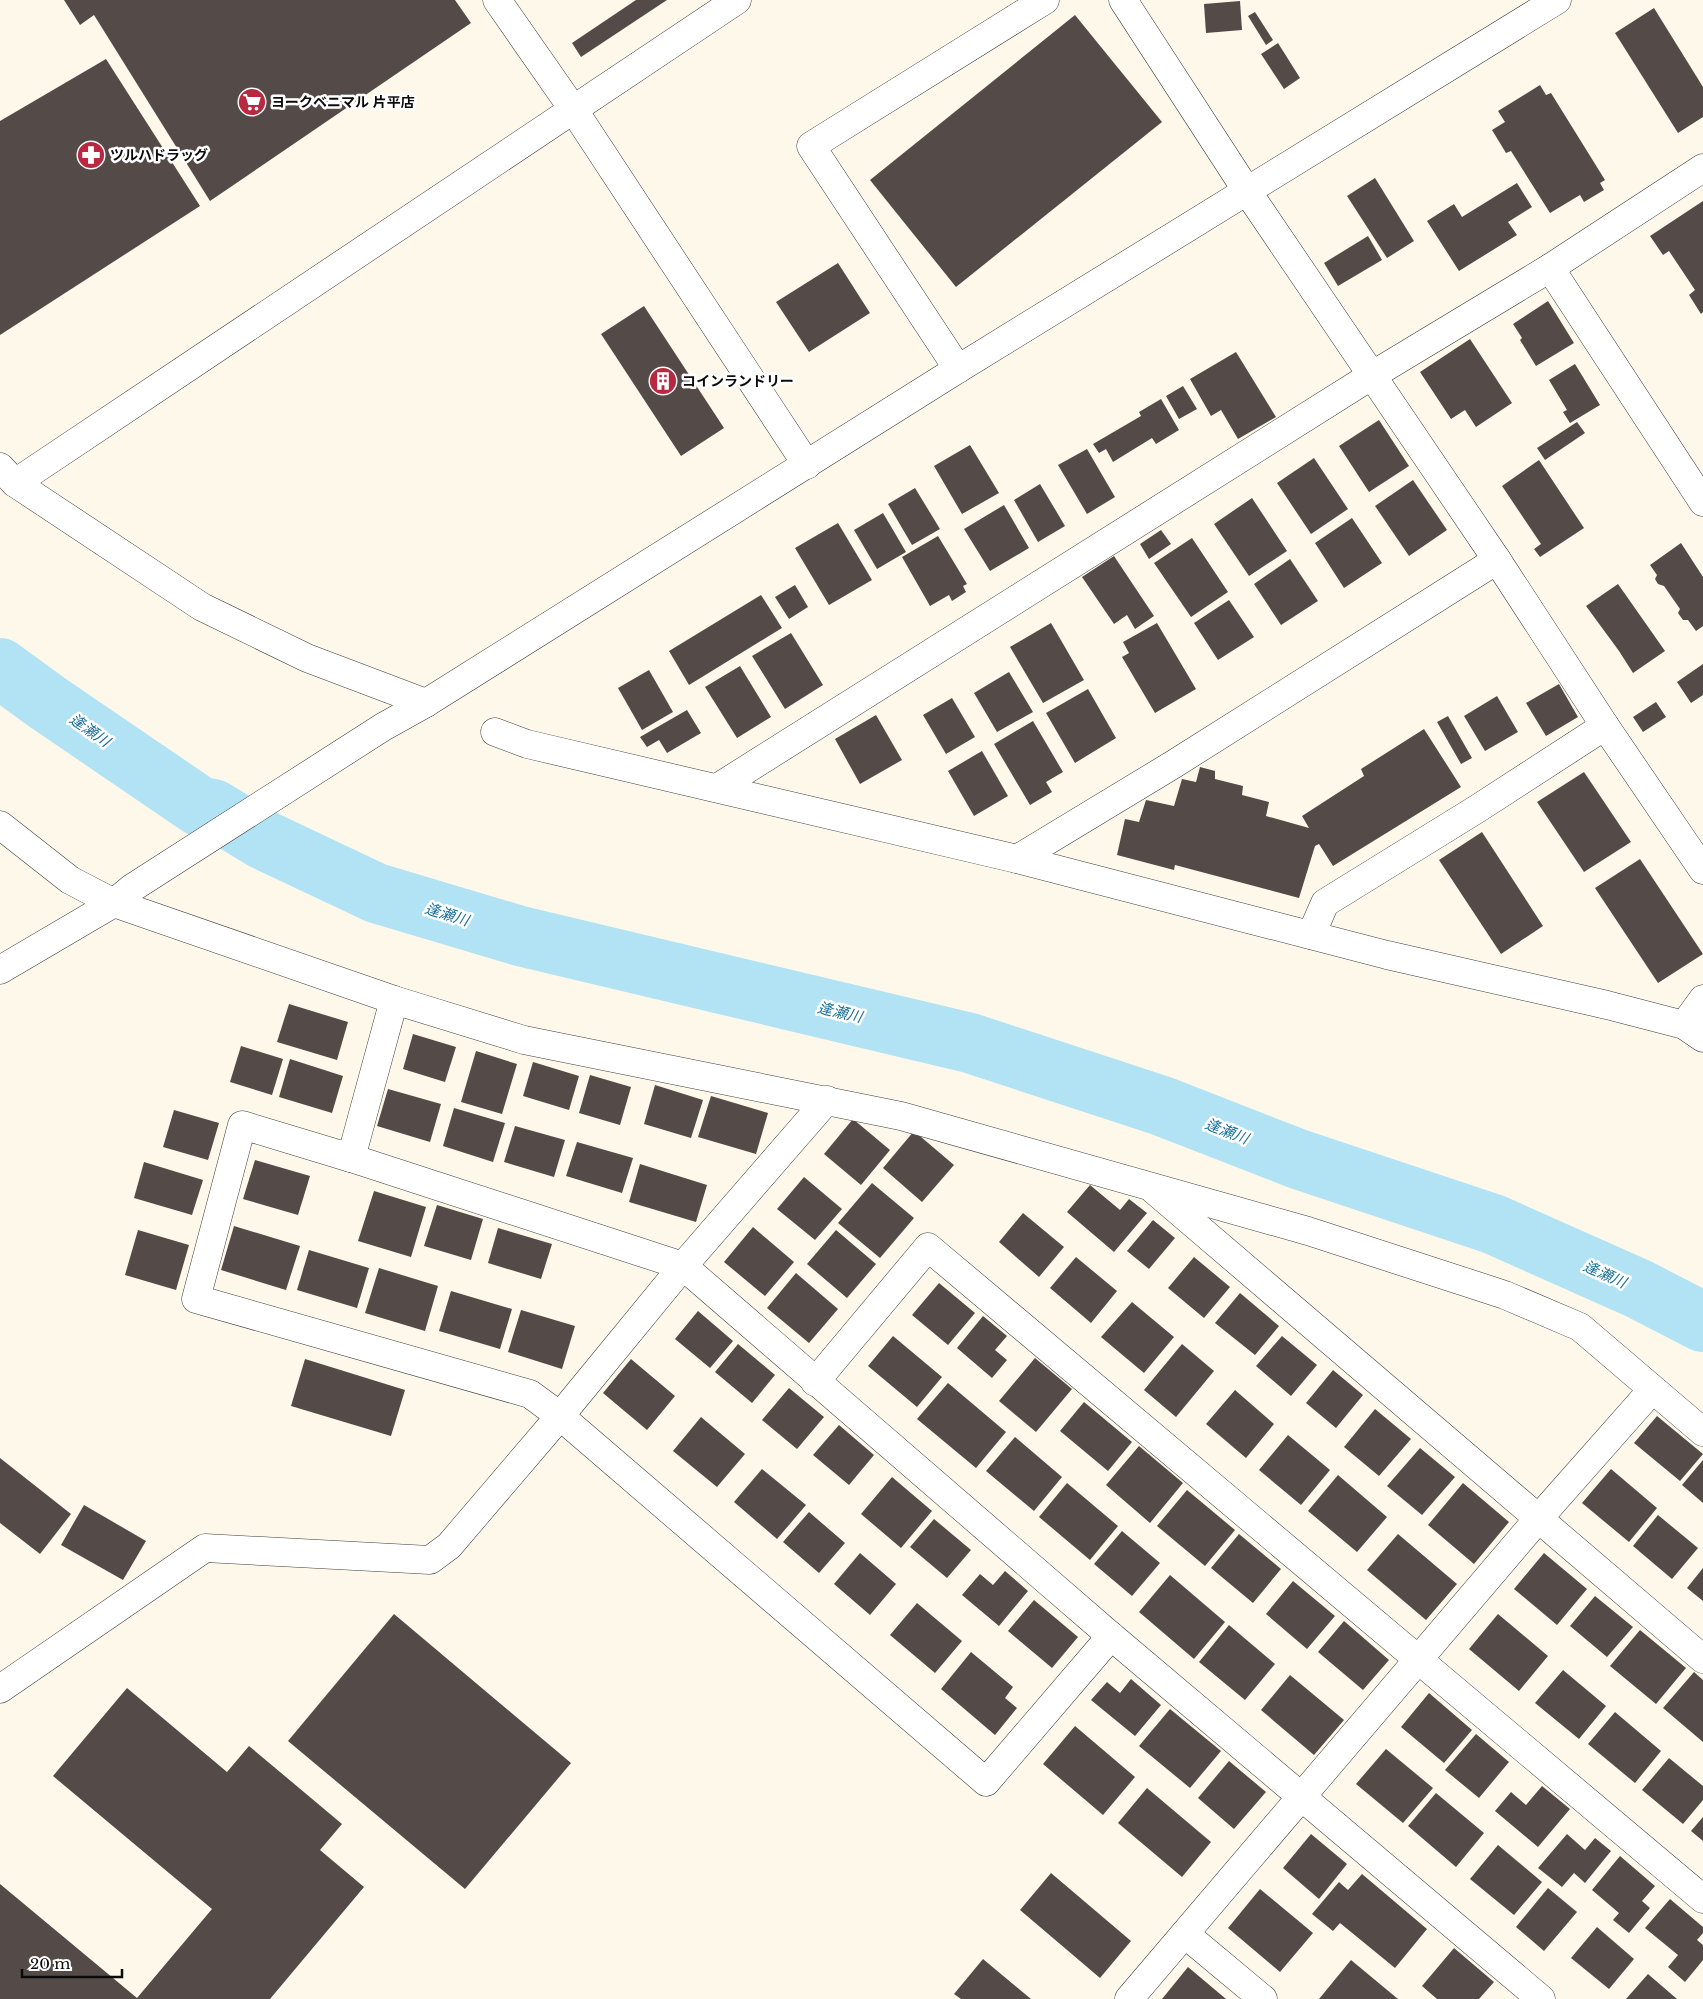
<svg xmlns="http://www.w3.org/2000/svg" width="1703" height="1999" font-family="'Libre Baskerville','Noto Sans JP',serif">
  <rect width="100%" height="100%" fill="#fef8ea"/>
  <g fill="none" stroke-linecap="round" stroke-linejoin="round">
    <polyline stroke="#b1e3f4" stroke-width="60" points="0,668 48,703 199,806 213,809 264,840 376,893 520,936 970,1043 1162,1106 1298,1159 1493,1224 1639,1289 1703,1322"/>
  </g>
  <g fill="#544b48">
    <polygon points="64,0 455,0 471,23 210,201 94,15 80,25"/>
    <polygon points="636,0 667,0 581,57 572,43"/>
    <polygon points="1240,1 1242,30 1206,33 1204,4"/>
    <polygon points="1654,8 1703,87 1703,117 1678,133 1615,33"/>
    <polygon points="1255,12 1273,40 1266,45 1248,16"/>
    <polygon points="1075,15 1162,122 956,287 870,180"/>
    <polygon points="1278,43 1300,78 1284,89 1261,54"/>
    <polygon points="106,59 200,206 0,335 0,121"/>
    <polygon points="1540,85 1546,95 1551,93 1605,180 1600,183 1604,190 1584,202 1580,195 1550,213 1511,151 1506,153 1492,130 1505,122 1498,111"/>
    <polygon points="1375,178 1414,241 1387,258 1347,196"/>
    <polygon points="1517,183 1532,207 1508,222 1517,235 1459,271 1427,221 1454,204 1462,217"/>
    <polygon points="1703,201 1703,312 1701,314 1689,295 1695,290 1669,251 1663,255 1650,236"/>
    <polygon points="1368,236 1382,260 1338,286 1324,263"/>
    <polygon points="838,263 870,313 809,352 776,302"/>
    <polygon points="1548,301 1574,343 1536,366 1520,340 1522,338 1513,324"/>
    <polygon points="644,306 724,428 681,456 601,334"/>
    <polygon points="1470,339 1512,403 1476,427 1465,410 1451,419 1420,372"/>
    <polygon points="1236,352 1276,417 1238,439 1221,410 1211,416 1190,379"/>
    <polygon points="1575,364 1600,405 1570,423 1563,412 1567,410 1549,380"/>
    <polygon points="1183,386 1197,409 1179,419 1166,396"/>
    <polygon points="1161,399 1179,430 1156,444 1152,438 1113,462 1106,449 1099,453 1093,444 1141,416 1139,412"/>
    <polygon points="1379,420 1409,466 1369,492 1339,446"/>
    <polygon points="1577,422 1585,433 1545,460 1537,448"/>
    <polygon points="970,445 999,493 962,514 934,466"/>
    <polygon points="1087,449 1115,497 1087,514 1058,465"/>
    <polygon points="1314,458 1348,509 1311,534 1277,483"/>
    <polygon points="1539,460 1584,528 1540,557 1534,549 1541,544 1502,486"/>
    <polygon points="1413,480 1447,530 1409,556 1375,506"/>
    <polygon points="1040,484 1065,526 1038,542 1014,500"/>
    <polygon points="915,488 940,529 912,545 888,504"/>
    <polygon points="1252,498 1287,551 1249,576 1214,524"/>
    <polygon points="1004,505 1029,548 990,571 964,529"/>
    <polygon points="883,513 906,552 877,569 854,530"/>
    <polygon points="1352,518 1382,563 1344,588 1315,543"/>
    <polygon points="838,523 872,580 829,605 795,548"/>
    <polygon points="1161,530 1171,544 1149,559 1140,544"/>
    <polygon points="938,536 967,584 963,586 966,592 952,601 949,595 930,606 902,557"/>
    <polygon points="1192,538 1228,592 1191,617 1154,563"/>
    <polygon points="1681,543 1703,577 1703,626 1696,631 1688,620 1683,620 1678,613 1680,609 1664,586 1658,584 1655,579 1657,575 1650,565"/>
    <polygon points="1114,556 1154,616 1135,629 1127,615 1114,624 1082,577"/>
    <polygon points="1290,559 1318,601 1281,625 1254,584"/>
    <polygon points="1618,584 1665,651 1633,673 1619,651 1586,606"/>
    <polygon points="795,585 808,607 789,619 775,597"/>
    <polygon points="761,595 782,628 689,685 669,651"/>
    <polygon points="1229,600 1254,637 1218,660 1194,623"/>
    <polygon points="1051,623 1084,680 1043,703 1010,647"/>
    <polygon points="1157,623 1196,689 1155,713 1122,657 1129,653 1123,642"/>
    <polygon points="791,633 823,685 785,709 752,656"/>
    <polygon points="1703,664 1703,695 1691,703 1677,682"/>
    <polygon points="740,666 771,717 737,738 705,687"/>
    <polygon points="649,670 673,712 642,730 618,688"/>
    <polygon points="1009,672 1033,712 997,732 974,693"/>
    <polygon points="1559,684 1578,717 1546,736 1526,703"/>
    <polygon points="1088,689 1116,738 1075,763 1046,713"/>
    <polygon points="1497,696 1518,732 1485,751 1464,716"/>
    <polygon points="952,698 975,737 946,754 923,715"/>
    <polygon points="1656,702 1666,717 1643,732 1633,717"/>
    <polygon points="687,710 701,733 667,753 659,740 647,747 640,737"/>
    <polygon points="876,715 902,760 860,784 835,739"/>
    <polygon points="1448,716 1472,758 1461,764 1437,722"/>
    <polygon points="1033,721 1063,772 1046,782 1052,792 1030,805 994,744"/>
    <polygon points="1424,729 1461,787 1333,866 1319,844 1315,846 1299,898 1175,865 1174,870 1117,855 1125,819 1139,822 1146,800 1174,806 1182,779 1196,782 1200,767 1215,771 1215,779 1243,786 1242,795 1269,802 1266,816 1309,828 1302,816 1364,776 1361,769"/>
    <polygon points="982,751 1008,796 974,816 948,771"/>
    <polygon points="1584,772 1631,842 1584,872 1537,802"/>
    <polygon points="1482,832 1543,926 1501,954 1439,860"/>
    <polygon points="1640,859 1703,954 1658,983 1595,888"/>
    <polygon points="289,1004 348,1022 337,1060 277,1042"/>
    <polygon points="413,1034 456,1047 445,1082 403,1069"/>
    <polygon points="241,1046 283,1059 272,1095 230,1082"/>
    <polygon points="476,1051 517,1064 502,1114 461,1102"/>
    <polygon points="290,1059 343,1076 332,1113 279,1097"/>
    <polygon points="533,1062 579,1076 569,1110 523,1096"/>
    <polygon points="590,1075 631,1087 620,1125 579,1113"/>
    <polygon points="655,1085 703,1100 691,1138 644,1124"/>
    <polygon points="388,1089 441,1104 430,1142 377,1126"/>
    <polygon points="711,1096 768,1113 756,1154 698,1137"/>
    <polygon points="454,1108 505,1123 493,1162 443,1146"/>
    <polygon points="174,1110 219,1123 208,1160 163,1147"/>
    <polygon points="853,1119 890,1150 861,1185 824,1154"/>
    <polygon points="515,1126 565,1140 554,1177 504,1162"/>
    <polygon points="914,1131 954,1165 922,1202 883,1168"/>
    <polygon points="577,1142 633,1158 622,1193 566,1176"/>
    <polygon points="255,1160 310,1176 298,1215 243,1199"/>
    <polygon points="144,1162 203,1180 192,1215 134,1198"/>
    <polygon points="640,1164 707,1185 696,1222 629,1202"/>
    <polygon points="804,1177 842,1209 815,1240 777,1209"/>
    <polygon points="872,1183 914,1218 880,1258 838,1223"/>
    <polygon points="1090,1185 1120,1210 1129,1199 1147,1213 1114,1252 1067,1212"/>
    <polygon points="374,1191 426,1207 411,1257 358,1241"/>
    <polygon points="437,1205 483,1219 471,1260 424,1246"/>
    <polygon points="1023,1213 1064,1247 1039,1277 999,1242"/>
    <polygon points="1153,1220 1175,1238 1149,1269 1127,1251"/>
    <polygon points="234,1226 300,1246 286,1290 221,1270"/>
    <polygon points="753,1227 794,1262 765,1296 724,1262"/>
    <polygon points="498,1228 552,1244 541,1279 488,1263"/>
    <polygon points="138,1230 189,1245 176,1290 125,1275"/>
    <polygon points="836,1230 876,1264 847,1298 807,1264"/>
    <polygon points="309,1250 369,1268 357,1308 297,1290"/>
    <polygon points="1076,1257 1117,1291 1091,1323 1050,1288"/>
    <polygon points="1194,1257 1230,1287 1204,1318 1168,1288"/>
    <polygon points="379,1268 438,1286 425,1331 365,1313"/>
    <polygon points="796,1273 838,1309 809,1343 767,1308"/>
    <polygon points="939,1283 975,1313 948,1345 912,1315"/>
    <polygon points="451,1291 512,1309 500,1349 439,1331"/>
    <polygon points="1240,1293 1279,1326 1255,1355 1215,1323"/>
    <polygon points="1132,1302 1174,1337 1144,1373 1101,1337"/>
    <polygon points="521,1310 575,1326 562,1369 508,1352"/>
    <polygon points="698,1311 733,1341 710,1368 675,1339"/>
    <polygon points="983,1316 1007,1336 995,1350 1007,1360 992,1378 957,1348"/>
    <polygon points="893,1336 942,1377 917,1407 868,1366"/>
    <polygon points="1282,1336 1317,1365 1291,1396 1256,1366"/>
    <polygon points="738,1344 775,1375 752,1403 715,1372"/>
    <polygon points="1182,1344 1214,1371 1176,1417 1144,1390"/>
    <polygon points="1035,1358 1072,1389 1036,1432 999,1401"/>
    <polygon points="305,1359 405,1390 391,1436 291,1406"/>
    <polygon points="631,1359 675,1396 647,1430 603,1393"/>
    <polygon points="1333,1370 1363,1395 1336,1428 1306,1403"/>
    <polygon points="948,1383 1006,1432 976,1468 917,1419"/>
    <polygon points="789,1388 824,1417 797,1449 762,1420"/>
    <polygon points="1235,1390 1274,1424 1246,1458 1206,1424"/>
    <polygon points="1084,1402 1132,1442 1108,1471 1060,1431"/>
    <polygon points="1375,1409 1411,1439 1379,1476 1344,1447"/>
    <polygon points="1657,1416 1703,1454 1680,1481 1634,1443"/>
    <polygon points="701,1417 745,1454 717,1487 673,1451"/>
    <polygon points="839,1425 874,1455 849,1485 813,1455"/>
    <polygon points="1288,1435 1330,1470 1301,1505 1259,1470"/>
    <polygon points="1015,1437 1062,1477 1034,1511 986,1471"/>
    <polygon points="1139,1446 1183,1483 1150,1523 1106,1485"/>
    <polygon points="1420,1448 1455,1477 1422,1515 1387,1486"/>
    <polygon points="0,1458 71,1514 40,1554 0,1523"/>
    <polygon points="1703,1460 1703,1503 1682,1485"/>
    <polygon points="762,1469 806,1505 777,1539 734,1502"/>
    <polygon points="1611,1469 1657,1508 1629,1542 1582,1503"/>
    <polygon points="1338,1475 1387,1517 1357,1552 1308,1511"/>
    <polygon points="892,1477 932,1511 901,1548 861,1514"/>
    <polygon points="1067,1483 1118,1526 1090,1560 1039,1517"/>
    <polygon points="1463,1483 1509,1522 1474,1564 1428,1525"/>
    <polygon points="1187,1490 1235,1530 1205,1566 1157,1526"/>
    <polygon points="84,1505 146,1541 123,1580 61,1545"/>
    <polygon points="809,1512 845,1543 819,1573 783,1542"/>
    <polygon points="1658,1515 1698,1548 1672,1579 1633,1546"/>
    <polygon points="934,1519 971,1550 947,1578 910,1547"/>
    <polygon points="1122,1531 1160,1563 1132,1596 1094,1564"/>
    <polygon points="1239,1534 1281,1569 1253,1603 1211,1568"/>
    <polygon points="1398,1534 1457,1584 1426,1620 1367,1570"/>
    <polygon points="860,1553 896,1584 870,1615 834,1584"/>
    <polygon points="1544,1553 1587,1589 1557,1625 1514,1589"/>
    <polygon points="1703,1568 1703,1601 1687,1588"/>
    <polygon points="1005,1571 1028,1591 999,1626 962,1595 980,1574 993,1585"/>
    <polygon points="1170,1575 1225,1622 1194,1659 1139,1612"/>
    <polygon points="1293,1581 1335,1616 1307,1649 1266,1614"/>
    <polygon points="1595,1596 1633,1627 1607,1657 1570,1626"/>
    <polygon points="1034,1600 1078,1637 1052,1668 1008,1631"/>
    <polygon points="917,1603 962,1641 935,1673 890,1635"/>
    <polygon points="394,1614 571,1763 465,1889 288,1741"/>
    <polygon points="1498,1614 1548,1656 1519,1691 1469,1649"/>
    <polygon points="1344,1621 1389,1660 1363,1690 1318,1652"/>
    <polygon points="1229,1625 1275,1664 1245,1700 1199,1662"/>
    <polygon points="1640,1630 1686,1668 1656,1704 1610,1666"/>
    <polygon points="971,1652 1013,1687 1005,1698 1017,1708 995,1735 941,1689"/>
    <polygon points="1563,1670 1606,1706 1579,1739 1535,1703"/>
    <polygon points="1694,1672 1703,1680 1703,1742 1663,1708"/>
    <polygon points="1290,1675 1344,1720 1314,1755 1261,1710"/>
    <polygon points="1131,1679 1161,1705 1135,1736 1091,1700 1107,1682 1120,1693"/>
    <polygon points="127,1688 227,1772 249,1746 342,1824 320,1850 364,1887 270,1999 0,1999 0,1884 137,1998 212,1909 53,1776"/>
    <polygon points="1429,1693 1472,1730 1444,1763 1401,1727"/>
    <polygon points="1170,1709 1221,1751 1190,1788 1139,1746"/>
    <polygon points="1615,1712 1661,1751 1635,1783 1588,1744"/>
    <polygon points="1075,1726 1135,1777 1103,1815 1043,1764"/>
    <polygon points="1476,1734 1509,1762 1479,1798 1445,1770"/>
    <polygon points="1386,1749 1433,1788 1403,1823 1356,1784"/>
    <polygon points="1669,1758 1703,1786 1703,1800 1683,1824 1642,1790"/>
    <polygon points="1229,1761 1266,1792 1234,1829 1198,1798"/>
    <polygon points="1542,1786 1570,1809 1538,1847 1495,1811 1511,1792 1526,1805"/>
    <polygon points="1147,1788 1211,1842 1182,1877 1118,1823"/>
    <polygon points="1436,1793 1484,1833 1456,1867 1408,1826"/>
    <polygon points="1703,1817 1703,1841 1691,1831"/>
    <polygon points="1311,1834 1347,1864 1319,1899 1283,1868"/>
    <polygon points="1567,1834 1585,1850 1595,1838 1611,1851 1585,1883 1574,1873 1562,1887 1538,1868"/>
    <polygon points="1498,1845 1542,1882 1514,1915 1470,1879"/>
    <polygon points="1620,1856 1655,1886 1642,1901 1650,1908 1629,1933 1613,1920 1619,1913 1592,1890"/>
    <polygon points="1051,1873 1131,1941 1100,1978 1020,1910"/>
    <polygon points="1362,1874 1427,1929 1395,1968 1340,1923 1333,1931 1312,1914 1339,1882 1348,1890"/>
    <polygon points="1548,1888 1577,1912 1544,1951 1516,1927"/>
    <polygon points="1260,1889 1313,1933 1280,1972 1228,1928"/>
    <polygon points="1670,1899 1703,1927 1703,1933 1697,1940 1703,1945 1703,1960 1685,1982 1668,1967 1678,1955 1645,1928"/>
    <polygon points="1597,1927 1634,1959 1609,1989 1571,1958"/>
    <polygon points="1454,1948 1494,1982 1479,1999 1437,1999 1422,1986"/>
    <polygon points="983,1959 1031,1999 961,1999 954,1994"/>
    <polygon points="1351,1960 1398,1999 1319,1999"/>
    <polygon points="1188,1967 1226,1999 1162,1999"/>
    <polygon points="1648,1974 1677,1999 1626,1999"/>
  </g>
  <g fill="none" stroke-linecap="round" stroke-linejoin="round">
    <defs>
      <g id="minor">
        <polyline points="497,0 573,109 807,465"/>
        <polyline points="1123,0 1247,191 1497,560 1605,726 1703,870"/>
        <polyline points="1550,268 1703,502"/>
        <polyline points="958,369 811,146 1045,0"/>
        <polyline points="0,467 15,483 202,607 307,658 426,703"/>
        <polyline points="15,483 737,0"/>
        <polyline points="495,732 527,744 1017,859 1387,955 1607,1005 1684,1025 1703,1038"/>
        <polyline points="717,788 1371,376 1550,268 1703,168"/>
        <polyline points="0,825 70,880 114,903 394,1000 524,1040 901,1116 1308,1231 1505,1295 1580,1327 1703,1432"/>
        <polyline points="1017,859 1174,764 1497,560"/>
        <polyline points="1311,935 1325,903 1477,809 1605,726"/>
        <polyline points="0,970 114,903 132,888 383,727 426,703 958,369 1557,0"/>
        <polyline points="394,1000 351,1158 242,1125 196,1299 530,1394 560,1416 986,1782 1111,1636"/>
        <polyline points="1684,1025 1703,999"/>
        <polyline points="351,1158 683,1266 1111,1636 1541,1999"/>
        <polyline points="1154,1190 1703,1659"/>
        <polyline points="815,1382 928,1247 1703,1899"/>
        <polyline points="0,1689 205,1548 430,1560 449,1546 560,1416 683,1266 827,1100"/>
        <polyline points="1185,1934 1263,1999"/>
        <polyline points="1129,1999 1538,1519 1652,1390"/>
      </g>
    </defs>
    <use href="#minor" stroke="#3e3e3e" stroke-width="29"/>
    <use href="#minor" stroke="#fff" stroke-width="28"/>
  </g>
  <defs>
    <symbol id="supermarket-disc" viewBox="-11 -11 22 22"><circle r="9.5" fill="#b62941" stroke="#fff"/><path d="M-6-5.5h2.5l.6 2H6L4.5 2H-2.5L-4.4-4H-6ZM-1.5 3.2a1.3 1.3 0 1 0 .1 0ZM3 3.2a1.3 1.3 0 1 0 .1 0Z" fill="#fff"/></symbol>
    <symbol id="pharmacy-disc" viewBox="-11 -11 22 22"><circle r="9.5" fill="#b62941" stroke="#fff"/><path d="M-2-6h4v4h4v4h-4v4h-4v-4h-4v-4h4Z" fill="#fff"/></symbol>
    <symbol id="building-disc" viewBox="-11 -11 22 22"><circle r="9.5" fill="#b62941" stroke="#fff"/><path d="M-4-6H4V6H1V3H-1V6H-4ZM-2.5-4.3h1.7v1.8h-1.7ZM.8-4.3h1.7v1.8H.8ZM-2.5-1h1.7V.8h-1.7ZM.8-1h1.7V.8H.8Z" fill="#fff"/></symbol>
  </defs>
  <g fill-rule="evenodd">
    <use href="#supermarket-disc" x="236" y="86" width="32" height="32"/>
    <use href="#pharmacy-disc" x="75" y="139" width="32" height="32"/>
    <use href="#building-disc" x="647" y="365" width="32" height="32"/>
  </g>
  <g text-anchor="middle" dominant-baseline="central" stroke-width="5" stroke-linejoin="round" paint-order="stroke">
    <g font-size="14" font-weight="bold" fill="#0b0b0b" stroke="#fff" text-anchor="start">
      <text x="271" y="102">ヨークベニマル 片平店</text>
      <text x="110" y="155">ツルハドラッグ</text>
      <text x="682" y="381">コインランドリー</text>
    </g>
    <g font-size="15" font-style="italic" fill="#1a7198" stroke="#fff">
      <text transform="translate(90 730) rotate(35)">逢瀬川</text>
      <text transform="translate(447 914) rotate(17)">逢瀬川</text>
      <text transform="translate(840 1012) rotate(13)">逢瀬川</text>
      <text transform="translate(1227 1131) rotate(21)">逢瀬川</text>
      <text transform="translate(1605 1274) rotate(24)">逢瀬川</text>
    </g>
  </g>
  <path d="M22 1969v8h100v-8" fill="none" stroke="#0b0b0b" stroke-width="2.5"/>
  <text x="30" y="1969" font-size="15" fill="#0b0b0b" stroke="#ffffff" stroke-width="4" paint-order="stroke">20 m</text>
</svg>
